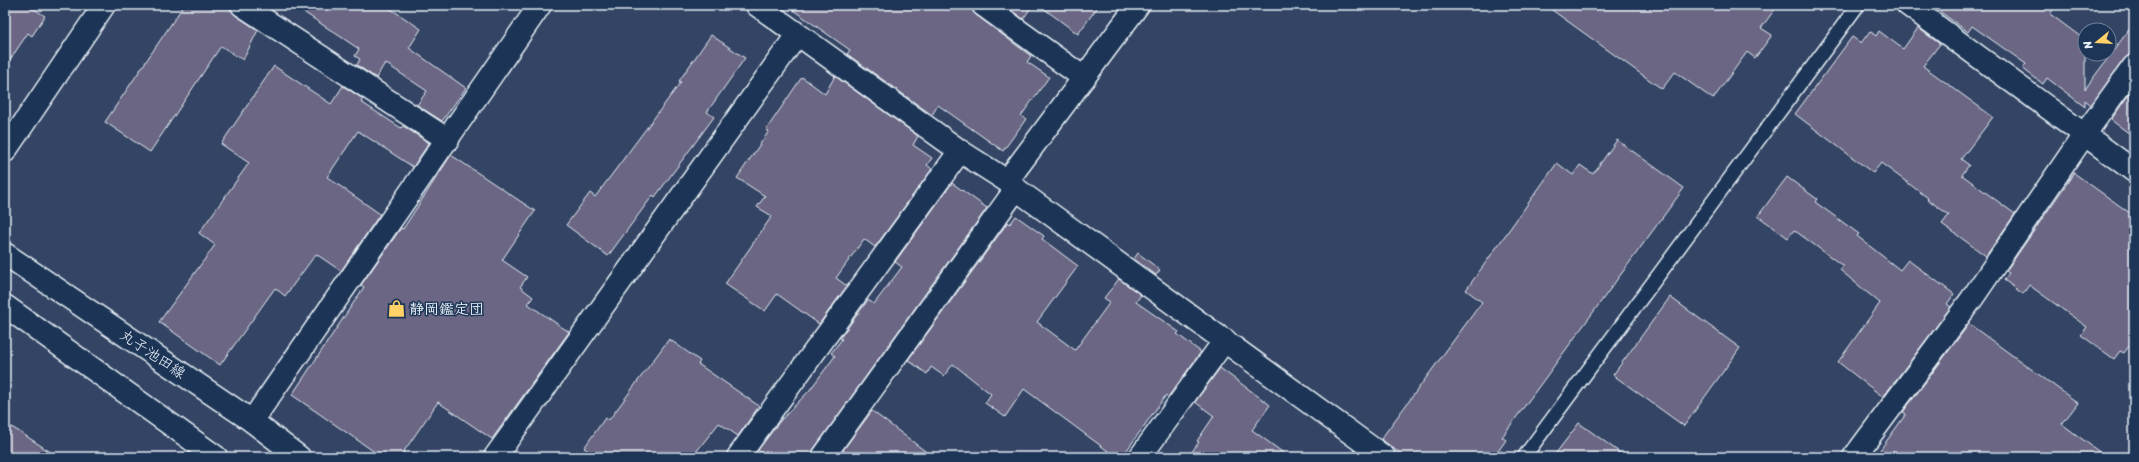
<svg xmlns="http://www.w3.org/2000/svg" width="2139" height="462" font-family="Sriracha,'Klee One',sans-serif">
  <rect width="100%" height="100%" fill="#344464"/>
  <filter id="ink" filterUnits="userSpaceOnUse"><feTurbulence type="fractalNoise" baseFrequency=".025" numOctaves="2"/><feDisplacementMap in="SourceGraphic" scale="8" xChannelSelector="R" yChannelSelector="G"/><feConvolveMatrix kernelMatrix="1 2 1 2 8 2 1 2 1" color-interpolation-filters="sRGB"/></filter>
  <g filter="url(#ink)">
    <g fill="#6a6683" stroke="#e8f1f8">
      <polygon points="5,5 28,5 45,16 32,36 28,33 5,67"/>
      <polygon points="184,5 230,5 235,15 258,30 243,60 221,46 150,152 105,122"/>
      <polygon points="293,5 385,5 421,29 409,48 466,88 442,121 417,105 427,91 385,63 376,78 357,65 360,59 355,56 359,49"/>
      <polygon points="786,5 971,5 976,15 1031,56 1027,62 1049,77 1021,116 1026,119 1003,151 938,105 932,115 847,54 850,50"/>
      <polygon points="1004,5 1033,5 1023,19"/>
      <polygon points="1039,5 1099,5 1078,34"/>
      <polygon points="1545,5 1778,5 1761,28 1772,35 1755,58 1747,52 1713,99 1675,72 1662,89"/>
      <polygon points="1931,5 2057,5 2050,14 2085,40 2085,89 2134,23 2134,54 2124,59 2091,105 2085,100 2085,107 2047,78 2043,84 2022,68 2026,64 1972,26 1968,32"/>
      <polygon points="1918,28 1940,44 1923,66 1993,117 1961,159 1969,165 1962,175 2015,214 1986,256 1942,224 1949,215 1927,199 1928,198 1881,163 1873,173 1795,114 1852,37 1861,43 1870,31 1876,36 1879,31 1903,49"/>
      <polygon points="711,35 745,58 707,112 714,117 655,197 653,195 608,256 566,225 590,193 595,197 681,82 679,81"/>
      <polygon points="274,66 331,104 343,86 363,99 361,102 401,128 403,126 429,143 413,167 358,131 327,177 380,214 341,271 316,254 285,296 275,288 220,365 159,322 215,245 199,233 249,163 221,144"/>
      <polygon points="835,76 918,136 913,145 932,158 927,165 932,169 875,247 864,239 836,278 847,286 819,324 777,294 765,311 725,284 772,216 757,207 765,196 737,178 769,131 766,130 802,77 825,94"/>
      <polygon points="2134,87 2134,137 2111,120"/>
      <polygon points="1617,140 1684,188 1502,437 1506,440 1494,457 1405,457 1381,439 1482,302 1466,290 1557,163 1573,175 1580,165 1593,174"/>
      <polygon points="451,155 535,211 502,260 527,277 520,287 533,297 528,304 569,332 492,439 438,402 400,457 382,457 292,395 364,287 361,285 401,228 403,229"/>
      <polygon points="2074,173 2134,216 2134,339 2124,353 2120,351 2114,359 2081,335 2087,327 2029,285 2023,294 2004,280 2009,273 2006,271"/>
      <polygon points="1787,177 1817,199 1815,202 1859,234 1857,236 1900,270 1908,260 1954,294 1947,304 1951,307 1883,397 1838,362 1880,303 1840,270 1843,266 1794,230 1788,238 1758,216"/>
      <polygon points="952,183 987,208 813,450 811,457 767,457 758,450 780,421 809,391 835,356 831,353 842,339 840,338 868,300 874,304 902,267 895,262"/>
      <polygon points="1016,216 1044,236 1042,239 1078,266 1037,322 1075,350 1110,302 1104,298 1119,279 1141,295 1136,302 1179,332 1177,334 1201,352 1168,397 1166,395 1122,457 1116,457 1024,389 1005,417 985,403 991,394 953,364 944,376 931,367 927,374 908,360 1008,222 1010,224"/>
      <polygon points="1138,253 1160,270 1156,275 1134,259"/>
      <polygon points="1670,297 1740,348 1684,426 1613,375"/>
      <polygon points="1969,324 2078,403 2062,424 2106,457 1875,457 1906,414 1903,412"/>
      <polygon points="669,339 700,361 698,364 759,406 738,436 719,423 692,457 597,457 584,448 605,418 609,420"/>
      <polygon points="1220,368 1270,405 1252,430 1289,457 1188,457 1199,442 1197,441 1214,416 1195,402"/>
      <polygon points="872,411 933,457 853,457 843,450"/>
      <polygon points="5,423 23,434 58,457 5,457"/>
      <polygon points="1579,423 1626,457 1553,457"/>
    </g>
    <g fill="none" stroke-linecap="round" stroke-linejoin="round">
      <defs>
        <polyline id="lane" points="1524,457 1858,5"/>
        <g id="street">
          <polyline points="242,5 448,140"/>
          <polyline points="983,5 1084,78"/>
          <polyline points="1908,5 2134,171"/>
          <polyline points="252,421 540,5"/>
          <polyline points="495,457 797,35"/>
          <polyline points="738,457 960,151"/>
          <polyline points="823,457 1016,189"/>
          <polyline points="1140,457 1225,340"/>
          <polyline points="1854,457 1971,300 2084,135 2134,66"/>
        </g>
        <g id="secondary">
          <polyline points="757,5 960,151 1007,181 1016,189 1384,457"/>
          <polyline points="5,151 104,5"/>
          <polyline points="1007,181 1138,5"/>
          <polyline points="5,254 252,421 299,457"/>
          <polyline points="5,306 216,457"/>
        </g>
      </defs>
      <use href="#lane" stroke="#e8f1f8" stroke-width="16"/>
      <use href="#street" stroke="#e8f1f8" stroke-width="25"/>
      <use href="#secondary" stroke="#e8f1f8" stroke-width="25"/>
      <polyline stroke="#e8f1f8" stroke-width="2.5" stroke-dasharray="4 3" stroke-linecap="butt" points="1497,457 1502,451"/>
      <use href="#lane" stroke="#1d3557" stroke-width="13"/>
      <use href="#street" stroke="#1d3557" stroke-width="22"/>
      <use href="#secondary" stroke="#1d3557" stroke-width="22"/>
    </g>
  </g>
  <defs>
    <symbol id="shop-bare" viewBox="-9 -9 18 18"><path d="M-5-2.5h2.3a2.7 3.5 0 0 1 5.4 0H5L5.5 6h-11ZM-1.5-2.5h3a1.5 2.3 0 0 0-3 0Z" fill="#ffd166" stroke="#1d3557" stroke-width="2.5" paint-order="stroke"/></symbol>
  </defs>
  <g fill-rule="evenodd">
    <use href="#shop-bare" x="384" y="296" width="25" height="25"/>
  </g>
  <g text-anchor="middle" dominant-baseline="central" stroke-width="3" stroke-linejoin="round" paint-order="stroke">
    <g font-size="15" font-weight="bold" fill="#e8f1f8" stroke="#1d3557" text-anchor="start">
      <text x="409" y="309">静岡鑑定団</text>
    </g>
    <g font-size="15" fill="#e8f1f8" stroke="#1d3557">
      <text transform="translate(153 354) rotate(34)">丸子池田線</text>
    </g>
  </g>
  <rect width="2139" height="462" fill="none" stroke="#1d3557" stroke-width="20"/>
  <rect x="10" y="10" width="2119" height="442" fill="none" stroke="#e8f1f8" stroke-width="1.5" filter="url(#ink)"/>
  <g transform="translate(2097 42) rotate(252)"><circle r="19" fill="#1d3557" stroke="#6e8097"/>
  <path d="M0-3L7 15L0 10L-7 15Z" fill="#ffd166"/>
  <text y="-6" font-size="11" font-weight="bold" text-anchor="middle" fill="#e8f1f8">N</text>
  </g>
</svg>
